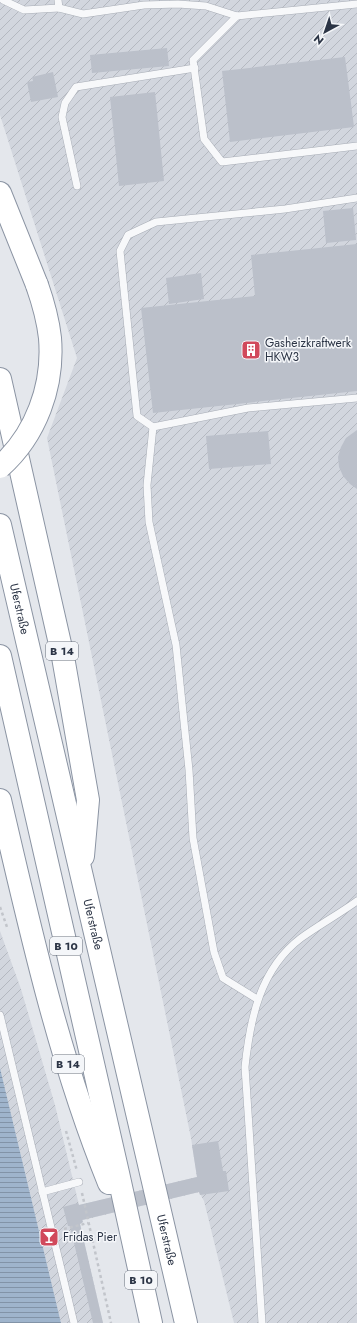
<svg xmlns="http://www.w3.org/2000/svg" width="357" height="1323" font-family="Jost,sans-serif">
  <defs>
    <pattern id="industrial-furrows" width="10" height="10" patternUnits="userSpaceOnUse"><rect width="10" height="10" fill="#d2d6de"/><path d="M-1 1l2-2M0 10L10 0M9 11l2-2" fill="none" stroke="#b4b8c0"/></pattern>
    <pattern id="water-rules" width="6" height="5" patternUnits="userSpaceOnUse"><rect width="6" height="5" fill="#9fb4cc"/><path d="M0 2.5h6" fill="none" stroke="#8293a7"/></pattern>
  </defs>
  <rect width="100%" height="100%" fill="#e4e7ec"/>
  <polygon fill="url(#industrial-furrows)" points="0,0 357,0 357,1323 234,1323 204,1201 199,1192 83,1220 83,1222 80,1224 103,1323 61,1323 0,1068 0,931 21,989 55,1105 79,1205 197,1177 191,1138 47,438 77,358 0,115"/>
  <polygon fill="url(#water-rules)" points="0,1068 61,1323 0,1323"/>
  <g fill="#bbc0ca">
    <polygon points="167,48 169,66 92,73 90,55"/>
    <polygon points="345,57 354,127 230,142 222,71"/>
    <polygon points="53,72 58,97 31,102 27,82 33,81 32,77"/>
    <polygon points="155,92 164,181 119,186 110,97"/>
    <polygon points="353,208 356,240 326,243 323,211"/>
    <polygon points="357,244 357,391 153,413 141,308 255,296 251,255"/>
    <polygon points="201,273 204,299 169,304 166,278"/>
    <polygon points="357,430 357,489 350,484 343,476 339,467 338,457 341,447 346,438"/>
    <polygon points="268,431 271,464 209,469 206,436"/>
    <polygon points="218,1141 223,1171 226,1171 229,1191 200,1195 199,1192 82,1220 83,1222 80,1224 103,1323 93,1323 70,1226 68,1226 63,1207 78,1203 79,1205 197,1177 192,1145"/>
  </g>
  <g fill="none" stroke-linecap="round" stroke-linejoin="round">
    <defs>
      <g id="service">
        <polyline points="3,0 24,10 59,8 58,0"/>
        <polyline points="59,8 83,14 144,5 178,4 206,6 237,16 357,4"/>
        <polyline points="237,16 193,60 204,139 222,162 357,146"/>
        <polyline points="77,186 62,117 65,103 76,87 195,68"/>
        <polyline points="153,427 137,416 120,251 128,235 156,222 285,209 357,198"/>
        <polyline points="257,999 223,978 214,952 193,838 189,770 176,645 149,522 147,485 153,427 248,408 357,398"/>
        <polyline points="0,1015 74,1323"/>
        <polyline points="42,1192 79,1182"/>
        <path d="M262 1323 245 1067C250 1019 260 969 301 938 319 925 339 914 357 901"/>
      </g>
      <g id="trunk">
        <polyline points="0,193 37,285"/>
        <polyline points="0,379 63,657 88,800 83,856"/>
        <path id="s1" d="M0 525 186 1323"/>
        <polyline points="0,656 118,1173 151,1323"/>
        <path d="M0 800C30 929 59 1060 109 1183"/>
      </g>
    </defs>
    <use href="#service" stroke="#a9aeb7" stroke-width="8"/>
    <use href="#trunk" stroke="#8b94a3" stroke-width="24"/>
    <g stroke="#c2c5cb" stroke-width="2.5" stroke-dasharray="3 3" stroke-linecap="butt">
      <polyline points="0,907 7,927"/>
      <polyline points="66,1131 77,1171"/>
      <polyline points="82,1193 111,1323"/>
      <polyline points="64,1229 88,1223"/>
    </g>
    <use href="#service" stroke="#f7f8fa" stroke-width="7"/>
    <use href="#trunk" stroke="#fff" stroke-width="22"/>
    <defs>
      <path id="trunk-bridge" d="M0 467C36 435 54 386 50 338 48 320 43 302 37 285"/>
    </defs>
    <use href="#trunk-bridge" stroke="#8b94a3" stroke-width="24" stroke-linecap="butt"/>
    <use href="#trunk-bridge" stroke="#fff" stroke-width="22"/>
  </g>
  <defs>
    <symbol id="building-square" viewBox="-11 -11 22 22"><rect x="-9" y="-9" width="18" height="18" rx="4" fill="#d1495b" stroke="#f4f6f9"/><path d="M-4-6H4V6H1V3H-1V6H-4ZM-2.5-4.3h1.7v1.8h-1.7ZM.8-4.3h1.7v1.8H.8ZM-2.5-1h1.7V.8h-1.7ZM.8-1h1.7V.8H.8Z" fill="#fff"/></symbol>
    <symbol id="bar-square" viewBox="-11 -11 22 22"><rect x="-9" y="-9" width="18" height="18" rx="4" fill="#d1495b" stroke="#f4f6f9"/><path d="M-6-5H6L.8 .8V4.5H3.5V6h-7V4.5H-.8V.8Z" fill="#fff"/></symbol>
  </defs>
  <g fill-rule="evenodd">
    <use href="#building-square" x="240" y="339" width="22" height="22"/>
    <use href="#bar-square" x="38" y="1226" width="22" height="22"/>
  </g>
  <g text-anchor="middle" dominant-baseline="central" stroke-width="3" stroke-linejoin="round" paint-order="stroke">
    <g fill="#f4f6f9" stroke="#676e7b" stroke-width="1">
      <rect x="46" y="642" width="32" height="18" rx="3"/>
      <rect x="50" y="937" width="32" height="18" rx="3"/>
      <rect x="52" y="1055" width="32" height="18" rx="3"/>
      <rect x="125" y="1271" width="32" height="18" rx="3"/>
    </g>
    <g font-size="11" font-weight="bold" fill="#2b3445">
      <text x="62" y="651">B 14</text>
      <text x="66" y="946">B 10</text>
      <text x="68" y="1064">B 14</text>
      <text x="141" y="1280">B 10</text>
    </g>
    <g font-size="12" fill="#2b3445" stroke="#f4f6f9" text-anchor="start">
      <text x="265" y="343">Gasheizkraftwerk<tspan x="265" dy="14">HKW3</tspan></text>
      <text x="63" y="1237">Fridas Pier</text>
    </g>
    <g font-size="12" fill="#2b3445" stroke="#f4f6f9">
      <text stroke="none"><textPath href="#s1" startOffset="86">Uferstraße</textPath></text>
      <text stroke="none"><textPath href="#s1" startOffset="410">Uferstraße</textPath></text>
      <text stroke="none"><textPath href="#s1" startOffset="734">Uferstraße</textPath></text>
    </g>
  </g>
  <g transform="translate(325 32) rotate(220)" stroke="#f4f6f9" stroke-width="3" paint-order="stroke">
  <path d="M0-3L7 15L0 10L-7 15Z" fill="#2b3445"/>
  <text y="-6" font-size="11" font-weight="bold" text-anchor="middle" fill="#2b3445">N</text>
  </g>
</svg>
